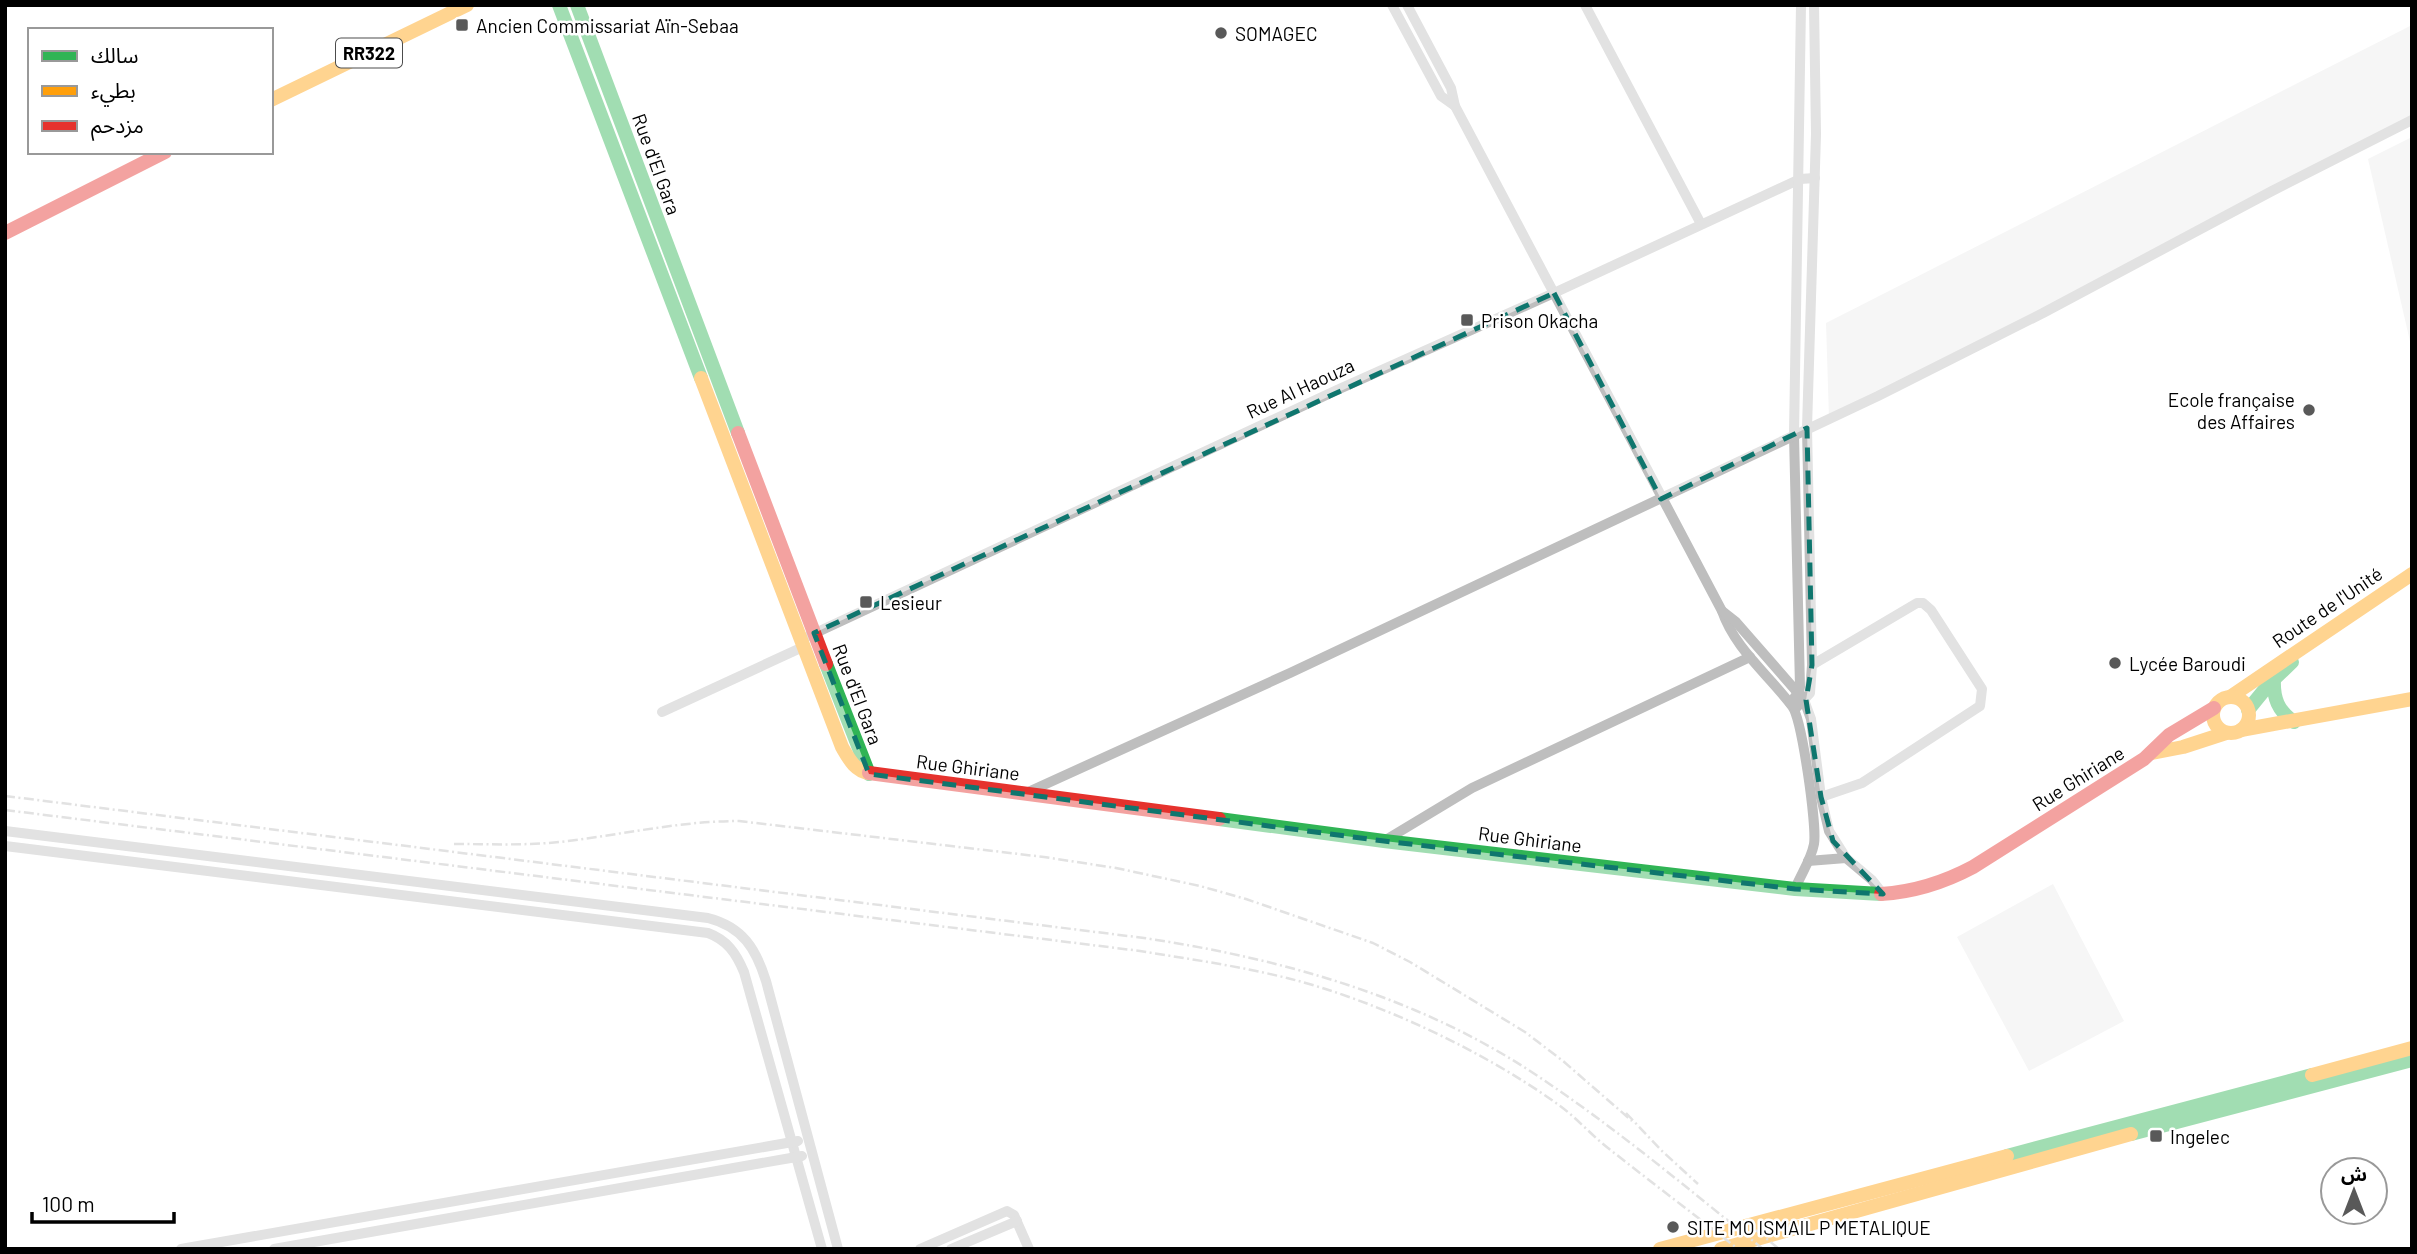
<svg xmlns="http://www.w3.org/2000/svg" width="2417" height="1254" font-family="Barlow,'Noto Sans Arabic',sans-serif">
  <rect width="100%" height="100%" fill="#fff"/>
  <g fill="#ebebeb">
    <polygon points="2412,25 2412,120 1829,419 1826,323"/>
    <polygon points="2412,137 2412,350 2368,159"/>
    <polygon points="2053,884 2124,1021 2029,1071 1957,937"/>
  </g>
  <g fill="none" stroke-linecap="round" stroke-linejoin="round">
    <g stroke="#bebebe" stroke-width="10">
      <polyline points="1392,5 1441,96 1455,106"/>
      <path d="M1407 5 1451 88 1455 106 1722 611C1735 649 1768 674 1792 706 1802 719 1817 826 1814 844 1811 860 1801 874 1795 889"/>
      <polyline points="1585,5 1701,224"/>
      <polyline points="1722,611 1736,622 1804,700 1811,719 1821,797 1829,831 1846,858 1872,880 1883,894"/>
      <polyline points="809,636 1337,390 1554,293 1800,179 1815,178"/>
      <polyline points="1812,665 1917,603 1923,603 1931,610 1982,689 1980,706 1862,783 1821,797"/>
      <polyline points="1790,703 1799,692 1800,687 1794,435 1801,5"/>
      <polyline points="1795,709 1810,693 1812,665 1807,428 1816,134 1814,5"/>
      <polyline points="662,712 805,646"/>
      <polyline points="1026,793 1290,673 1878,396 2043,313 2272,191 2412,120"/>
      <path d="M5 831 708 918C743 927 756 949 766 981L838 1249"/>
      <polyline points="1384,841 1472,788 1750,657"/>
      <path d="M5 846 708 933C727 940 736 953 744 972L822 1249"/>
      <polyline points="1808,861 1846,858"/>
      <polyline points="181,1249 798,1141"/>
      <polyline points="274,1249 802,1156"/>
      <polyline points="920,1249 1007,1211 1014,1215 1029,1249"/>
      <polyline points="951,1249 1017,1221"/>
    </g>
    <g stroke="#30b455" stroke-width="14">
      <polyline points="559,5 701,378"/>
      <polyline points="577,5 738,433"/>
      <polyline points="826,664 869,774"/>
      <path d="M2274 679C2273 698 2278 711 2294 722"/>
      <polyline points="2248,710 2270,683 2292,662"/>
      <polyline points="1219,819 1384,841 1795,889 1881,894"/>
      <polyline points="2131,1134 2412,1060"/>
      <polyline points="2007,1156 2312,1075"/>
    </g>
    <g stroke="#ff9f0a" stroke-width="14">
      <polyline points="271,100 467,5"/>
      <path d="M701 378 842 747C849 759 855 771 869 773"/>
      <polyline points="2230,697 2412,574"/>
      <circle cx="2231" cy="715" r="18"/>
      <polyline points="2241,730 2412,699"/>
      <polyline points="2152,753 2183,747 2226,733"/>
      <polyline points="2312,1075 2412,1048"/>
      <polyline points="1660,1249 2007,1156"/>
      <polyline points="1721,1249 2131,1134"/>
    </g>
    <g stroke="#e5322d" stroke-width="14">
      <polyline points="5,233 165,152"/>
      <polyline points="738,433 826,664"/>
      <polyline points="869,773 1219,819"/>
      <path d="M1881 894C1914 892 1943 883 1973 867L2144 759 2169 735 2214 708"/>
    </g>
    <g stroke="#bebebe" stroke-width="2.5" stroke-dasharray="10 3.5 2 3.5" stroke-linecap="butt">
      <path d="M5 796 1144 938C1278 958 1412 995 1527 1069 1610 1123 1686 1187 1763 1249"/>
      <path d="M5 810 1140 951C1189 959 1239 966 1287 978 1375 1000 1482 1050 1556 1103 1575 1116 1590 1134 1608 1148 1651 1182 1695 1215 1738 1249"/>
      <path d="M454 844C492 844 530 846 568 841 625 834 681 821 739 821L1044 857 1116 868 1200 886 1246 899 1373 943 1410 962 1525 1032 1563 1061 1632 1121"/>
      <polyline points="1626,1113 1662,1151 1698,1184"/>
      <polyline points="1756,1230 1779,1249"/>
    </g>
  </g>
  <path d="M0 0H2417V1254H0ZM1554 293 1661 499 1807 428 1812 665 1806 700 1821 797 1833 841 1883 894 1795 889 1384 841 869 774 814 633Z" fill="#fff" fill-opacity=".55" fill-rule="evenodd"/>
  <path fill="none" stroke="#0f766e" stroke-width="5" stroke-dasharray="14 9" stroke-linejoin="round" d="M1554 293 1661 499 1807 428 1812 665 1806 700 1821 797 1833 841 1883 894 1795 889 1384 841 869 774 814 633Z"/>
  <g fill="#595959" stroke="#fff" stroke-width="2.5">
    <rect x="455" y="18" width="14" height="14" rx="3.5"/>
    <circle cx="1221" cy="33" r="7"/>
    <rect x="1460" y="313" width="14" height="14" rx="3.5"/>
    <circle cx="2309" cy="410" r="7"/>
    <rect x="859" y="595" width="14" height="14" rx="3.5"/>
    <circle cx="2115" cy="663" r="7"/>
    <rect x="2149" y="1129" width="14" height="14" rx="3.5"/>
    <circle cx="1673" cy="1227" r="7"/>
  </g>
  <g text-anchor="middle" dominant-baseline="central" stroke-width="5" stroke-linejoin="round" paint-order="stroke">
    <rect fill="#fff" stroke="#4c4c4c" stroke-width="2" x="336" y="38.5" width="66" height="29" rx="5"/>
    <g font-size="18" font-weight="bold" fill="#000">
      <text x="369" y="53">RR322</text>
    </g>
    <g font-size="19" fill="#000" stroke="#fff" text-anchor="start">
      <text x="476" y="25">Ancien Commissariat Aïn-Sebaa</text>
      <text x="1235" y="33">SOMAGEC</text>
      <text x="1481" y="320">Prison Okacha</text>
      <text x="2295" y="399" text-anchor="end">Ecole française<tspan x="2295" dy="22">des Affaires</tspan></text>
      <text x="880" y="602">Lesieur</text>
      <text x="2129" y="663">Lycée Baroudi</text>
      <text x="2170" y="1136">Ingelec</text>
      <text x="1687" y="1227">SITE MO ISMAIL P METALIQUE</text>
    </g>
    <g font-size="19" fill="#000" stroke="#fff">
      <text transform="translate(657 164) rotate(70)">Rue d'El Gara</text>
      <text transform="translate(1300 388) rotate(-25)">Rue Al Haouza</text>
      <text transform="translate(2327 607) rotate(-34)">Route de l'Unité</text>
      <text transform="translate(858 694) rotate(69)">Rue d'El Gara</text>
      <text transform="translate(968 767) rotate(7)">Rue Ghiriane</text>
      <text transform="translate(2078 778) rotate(-32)">Rue Ghiriane</text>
      <text transform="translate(1530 839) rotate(7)">Rue Ghiriane</text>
    </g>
  </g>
  <rect width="2417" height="1254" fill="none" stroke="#000000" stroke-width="14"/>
  <rect x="28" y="28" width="245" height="126" fill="#ffffff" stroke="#999999" stroke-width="2"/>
  <rect x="42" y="51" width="35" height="10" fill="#30b455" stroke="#999999" stroke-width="2"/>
  <text x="91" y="63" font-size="21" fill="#000000">سالك</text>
  <rect x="42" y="86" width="35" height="10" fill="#ff9f0a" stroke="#999999" stroke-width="2"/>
  <text x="91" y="98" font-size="21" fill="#000000">بطيء</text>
  <rect x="42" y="121" width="35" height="10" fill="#e5322d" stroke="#999999" stroke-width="2"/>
  <text x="91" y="133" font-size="21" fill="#000000">مزدحم</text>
  <g transform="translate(2354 1191)"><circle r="33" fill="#ffffff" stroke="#999999" stroke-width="2"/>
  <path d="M0-5L12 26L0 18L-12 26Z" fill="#595959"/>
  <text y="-10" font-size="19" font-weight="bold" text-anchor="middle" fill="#000000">ش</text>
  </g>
  <path d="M32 1212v10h142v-10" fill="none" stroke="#000000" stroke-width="3.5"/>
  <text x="42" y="1212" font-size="21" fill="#000000" stroke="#ffffff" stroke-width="5" paint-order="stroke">100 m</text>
</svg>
